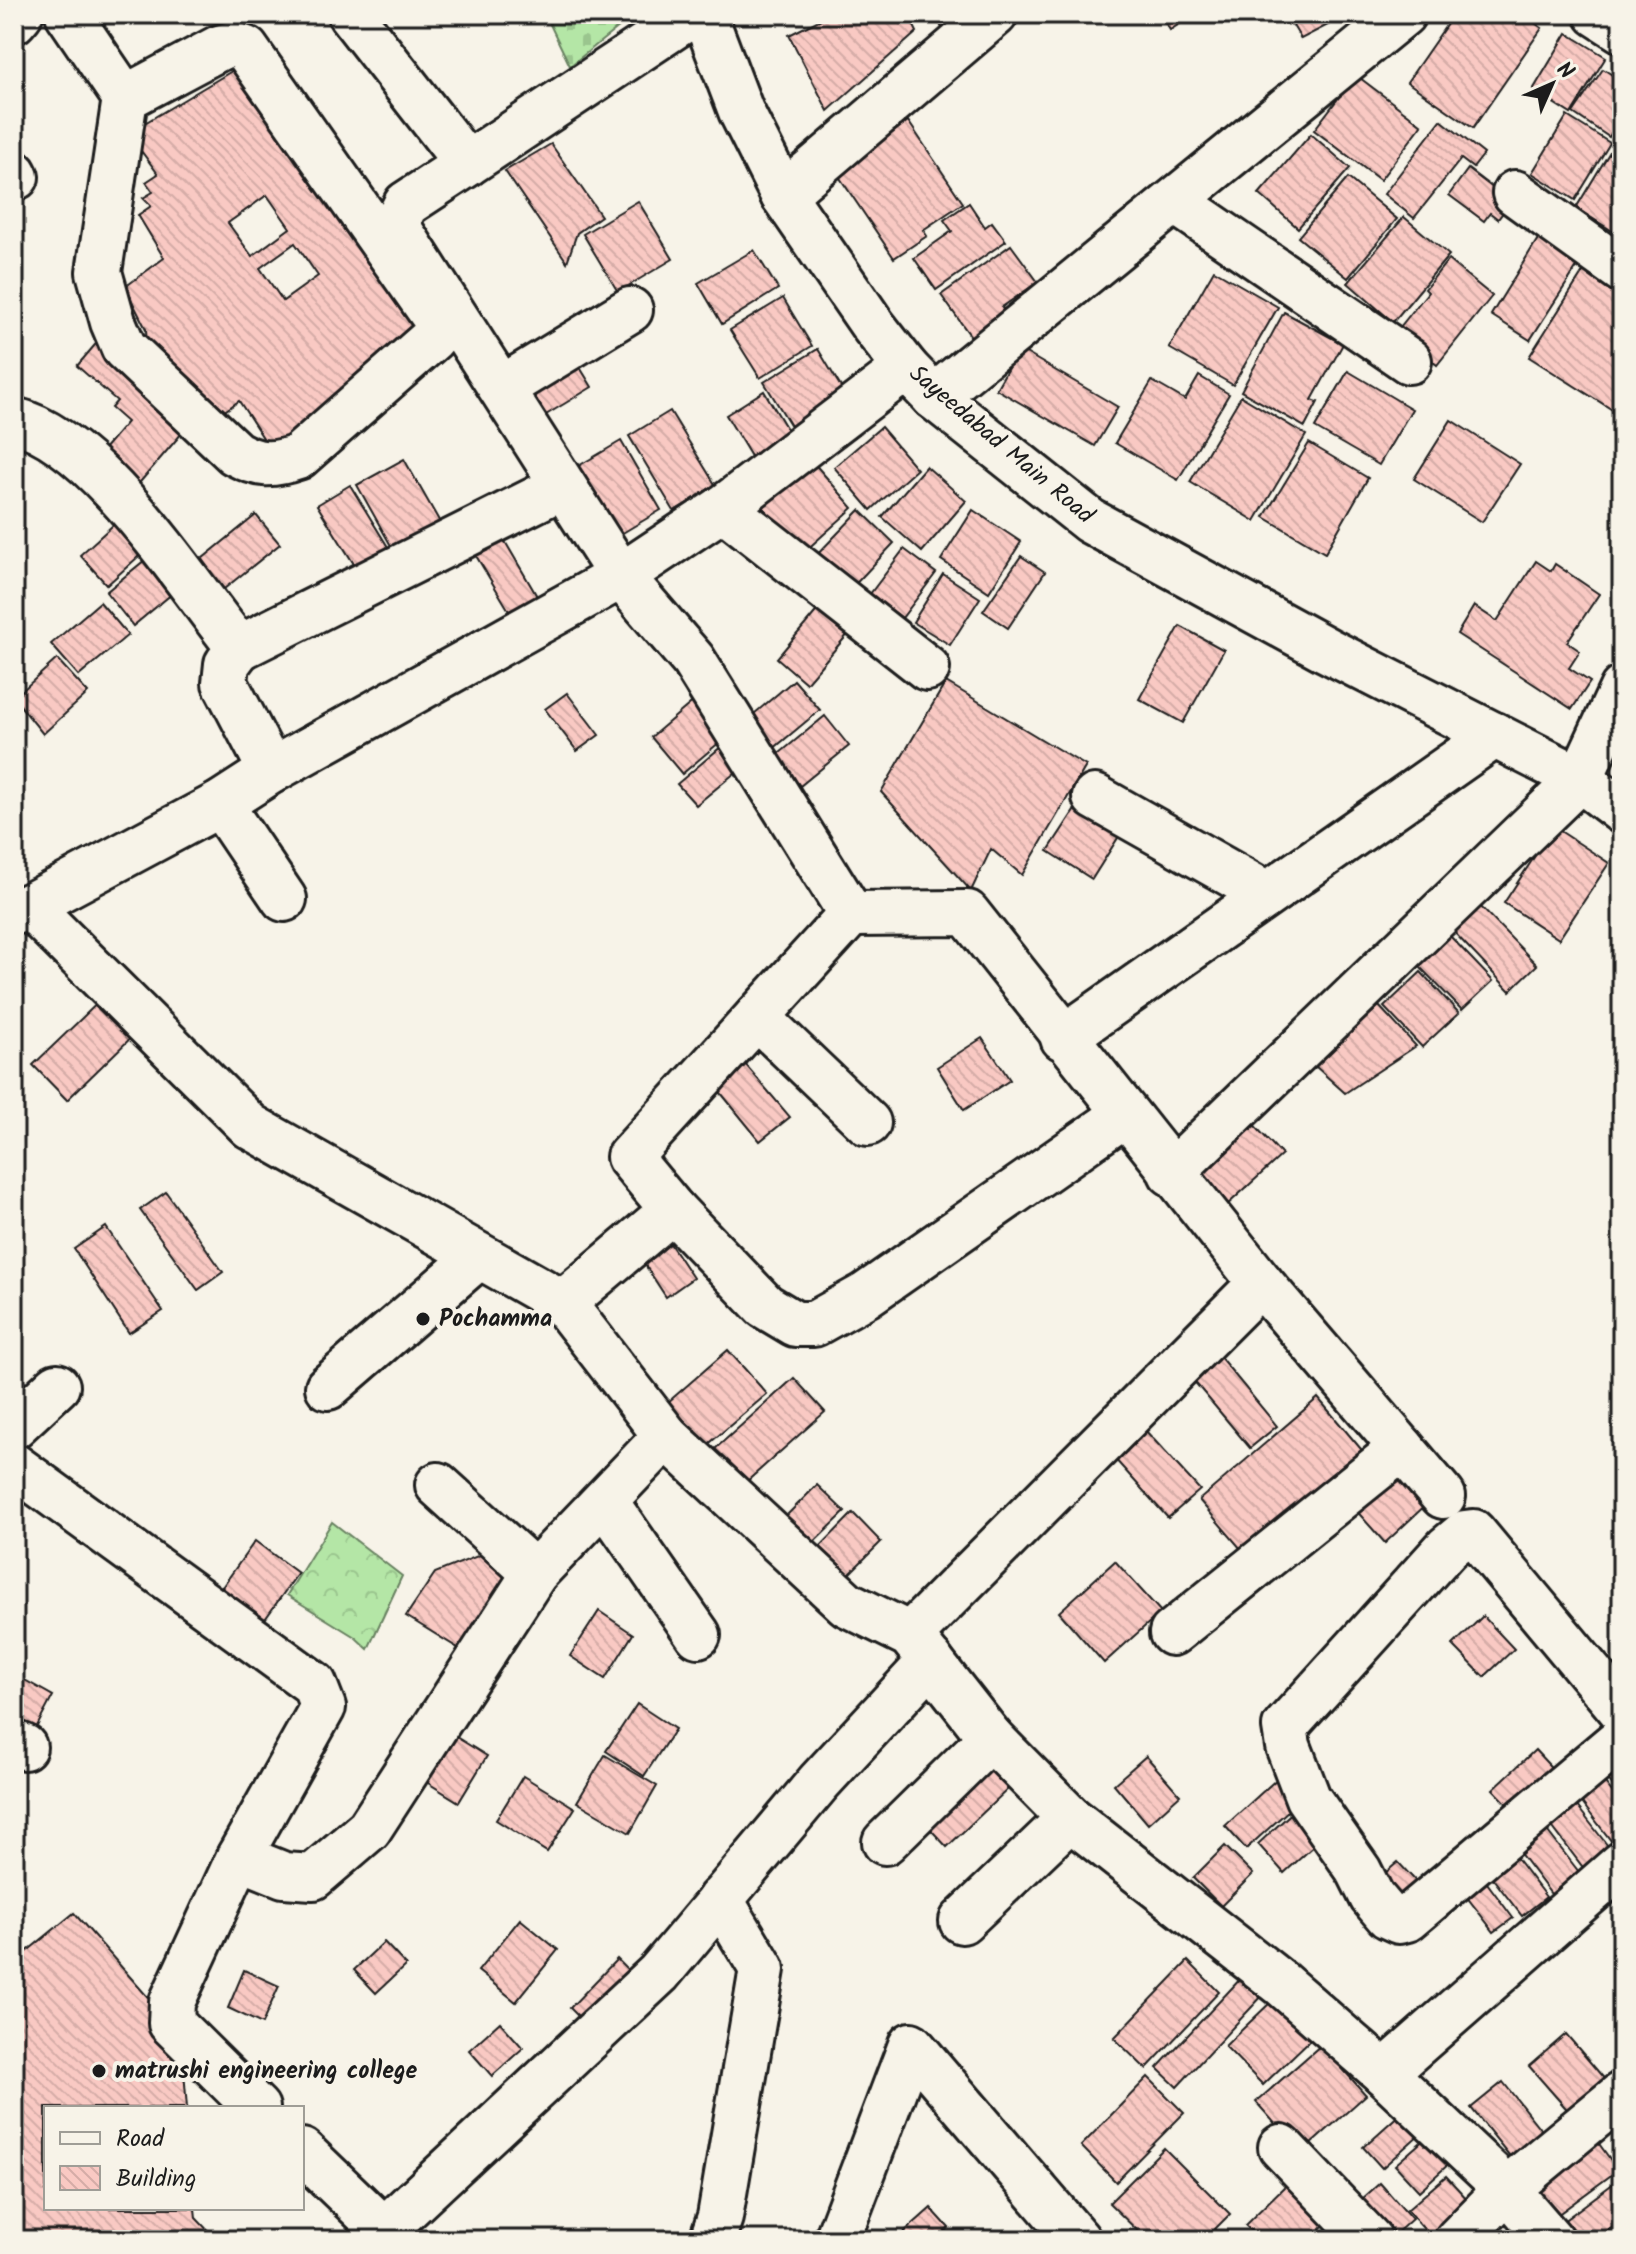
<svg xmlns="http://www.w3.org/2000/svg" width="1636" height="2254" font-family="Kalam,sans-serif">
  <defs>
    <pattern id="cemetery-stones" width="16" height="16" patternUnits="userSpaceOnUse" patternTransform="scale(2)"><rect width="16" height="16" fill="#b4e6a6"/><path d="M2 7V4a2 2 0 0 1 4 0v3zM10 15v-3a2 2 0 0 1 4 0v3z" fill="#9ac58e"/></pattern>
    <pattern id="park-crowns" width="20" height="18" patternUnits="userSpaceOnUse" patternTransform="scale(2)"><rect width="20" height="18" fill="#b4e6a6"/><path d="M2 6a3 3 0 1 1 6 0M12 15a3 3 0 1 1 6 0" fill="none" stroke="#9ac58e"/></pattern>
    <pattern id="building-back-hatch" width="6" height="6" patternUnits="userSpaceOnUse" patternTransform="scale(2)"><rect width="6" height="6" fill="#f9c9c3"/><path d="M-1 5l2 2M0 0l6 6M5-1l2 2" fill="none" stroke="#d5aca7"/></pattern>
  </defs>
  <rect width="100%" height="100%" fill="#f7f3e8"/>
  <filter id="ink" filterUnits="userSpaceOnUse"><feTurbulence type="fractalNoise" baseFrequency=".0125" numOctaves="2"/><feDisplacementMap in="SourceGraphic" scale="16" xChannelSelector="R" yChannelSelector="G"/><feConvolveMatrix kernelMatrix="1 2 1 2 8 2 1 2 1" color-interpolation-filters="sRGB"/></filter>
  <g filter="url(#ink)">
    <polygon fill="url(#cemetery-stones)" stroke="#688161" stroke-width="2" points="545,14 635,14 570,66"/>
    <polygon fill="url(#park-crowns)" stroke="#688161" stroke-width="2" points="332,1522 402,1576 368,1649 355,1637 287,1595"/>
    <g fill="url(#building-back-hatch)" stroke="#1c1c1c" stroke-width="2" fill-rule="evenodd">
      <polygon points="831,14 908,14 917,32 828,111 789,35"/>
      <polygon points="936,14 981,14 946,38"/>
      <polygon points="1160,14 1195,14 1170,30"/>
      <polygon points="1286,14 1349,14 1301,39"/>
      <polygon points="1454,14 1522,14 1542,28 1473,128 1407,82"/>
      <polygon points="1567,33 1606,57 1571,114 1533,90"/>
      <path d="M247 62 431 329 273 453 239 401 213 419 182 370 168 379 147 348 146 329 125 287 164 258 138 215 151 206 143 198 153 192 146 182 158 174 128 133ZM267 195 290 228 252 256 228 223ZM295 243 318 276 283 301 260 268Z"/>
      <polygon points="1603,69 1622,81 1622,117 1609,137 1573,113"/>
      <polygon points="1356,75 1422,125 1380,180 1314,130"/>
      <polygon points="1567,116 1610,143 1575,200 1532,173"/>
      <polygon points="1441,120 1484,154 1473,168 1461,159 1414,218 1384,194"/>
      <polygon points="908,121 963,203 923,230 927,236 894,258 838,175"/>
      <polygon points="1311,134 1350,168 1298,228 1259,194"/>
      <polygon points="551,144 601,216 577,233 567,262 505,171"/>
      <polygon points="1611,150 1622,157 1622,219 1614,232 1576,208"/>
      <polygon points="1468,169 1511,202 1498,219 1490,213 1484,221 1449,195"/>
      <polygon points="1348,178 1397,219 1348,278 1298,237"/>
      <polygon points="638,201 673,259 618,292 583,234"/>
      <polygon points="969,203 985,227 992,222 1006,241 936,290 914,258 952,231 944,220"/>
      <polygon points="1404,217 1449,255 1393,322 1348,283"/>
      <polygon points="1547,224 1588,250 1530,340 1491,315"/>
      <polygon points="1011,245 1038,282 1002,307 1006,314 972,338 941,295"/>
      <polygon points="754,250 778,289 722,324 698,283"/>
      <polygon points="1448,260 1492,296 1437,365 1396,332 1428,292 1425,289"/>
      <polygon points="1585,269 1622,293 1622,409 1619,414 1529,357"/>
      <polygon points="1214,270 1278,307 1233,385 1169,348"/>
      <polygon points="783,298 812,346 760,378 730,330"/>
      <polygon points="1284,312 1343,344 1312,400 1318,402 1305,427 1241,391"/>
      <polygon points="100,339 194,419 135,488 98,456 127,422 111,408 117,401 77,366"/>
      <polygon points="818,349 845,394 791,426 764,382"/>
      <polygon points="1019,349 1118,407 1095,446 996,389"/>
      <polygon points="573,356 592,387 536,421 517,390"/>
      <polygon points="1348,371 1412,409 1379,465 1315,428"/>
      <polygon points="1199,376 1229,394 1178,480 1115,443 1152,381 1185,400"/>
      <polygon points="764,391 790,434 752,458 726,415"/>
      <polygon points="1241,396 1306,435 1255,521 1190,482"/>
      <polygon points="670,411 716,486 674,511 629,436"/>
      <polygon points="1451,420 1520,464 1482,522 1414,479"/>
      <polygon points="881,427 917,469 871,510 834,467"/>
      <polygon points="621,441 661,510 616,537 575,468"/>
      <polygon points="1309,443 1368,478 1325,553 1264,517"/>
      <polygon points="404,459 446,533 399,560 357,485"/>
      <polygon points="813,462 853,508 803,553 762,506"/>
      <polygon points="926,466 966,501 922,552 882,517"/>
      <polygon points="350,485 391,552 359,572 317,505"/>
      <polygon points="860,510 894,543 847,593 812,560"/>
      <polygon points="973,510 1021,542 989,592 941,560"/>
      <polygon points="256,515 280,544 209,601 186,572"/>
      <polygon points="122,517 149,547 107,585 80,555"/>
      <polygon points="503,538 538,598 511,614 475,554"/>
      <polygon points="904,549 936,573 902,618 870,594"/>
      <polygon points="151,555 179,588 133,626 106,592"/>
      <polygon points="1021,556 1045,572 1008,628 983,611"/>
      <polygon points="1536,561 1551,571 1555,564 1599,594 1567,642 1580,651 1569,668 1590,682 1572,709 1457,634 1474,606 1497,621"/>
      <polygon points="943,574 980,598 950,645 913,622"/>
      <polygon points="825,601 855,626 806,683 777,658"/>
      <polygon points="100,602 128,635 79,676 51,644"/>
      <polygon points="1180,626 1224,650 1183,723 1139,699"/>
      <polygon points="57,659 88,693 43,734 14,698"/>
      <polygon points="794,680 820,710 773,749 748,719"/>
      <polygon points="946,682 1086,766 1022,875 991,849 971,891 881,792"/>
      <polygon points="567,693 599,735 577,751 545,709"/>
      <polygon points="696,699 727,736 682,774 651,737"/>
      <polygon points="825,716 849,746 800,786 775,757"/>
      <polygon points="722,746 741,768 696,805 677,784"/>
      <polygon points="1078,805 1121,833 1092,879 1048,851"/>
      <polygon points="1554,827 1609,863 1559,939 1504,903"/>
      <polygon points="1477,903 1537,965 1510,991 1450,928"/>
      <polygon points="1450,936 1493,981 1462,1010 1419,966"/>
      <polygon points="1421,972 1459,1013 1422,1047 1384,1007"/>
      <polygon points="107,994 140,1029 67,1100 33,1065"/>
      <polygon points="1379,1006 1416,1046 1345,1093 1315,1066"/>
      <polygon points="982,1038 1010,1080 964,1110 937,1067"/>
      <polygon points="740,1058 790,1117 760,1141 712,1082"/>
      <polygon points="1245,1115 1282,1155 1226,1206 1189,1167"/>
      <polygon points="166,1192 223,1272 198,1290 140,1210"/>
      <polygon points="106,1227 163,1311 129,1333 74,1249"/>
      <polygon points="663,1233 693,1278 666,1297 636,1251"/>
      <polygon points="728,1350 767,1394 698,1453 660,1409"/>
      <polygon points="1220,1357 1277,1426 1250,1448 1193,1380"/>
      <polygon points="794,1378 825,1412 736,1491 706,1457"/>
      <polygon points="1318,1398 1366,1455 1247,1556 1199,1500"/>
      <polygon points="1145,1430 1200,1490 1168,1518 1114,1458"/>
      <polygon points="1397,1468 1429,1502 1385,1543 1354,1508"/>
      <polygon points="817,1485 845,1512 806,1550 778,1524"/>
      <polygon points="853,1513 881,1542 840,1583 812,1555"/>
      <polygon points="255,1541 298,1573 263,1622 220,1590"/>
      <polygon points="485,1553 520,1576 471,1656 406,1616 435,1573"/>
      <polygon points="1115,1561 1161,1612 1104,1663 1059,1612"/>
      <polygon points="599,1611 633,1634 605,1679 570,1656"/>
      <polygon points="1483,1616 1514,1649 1484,1677 1453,1645"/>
      <polygon points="14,1674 53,1696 34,1732 14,1722"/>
      <polygon points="637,1704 675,1729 644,1776 606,1751"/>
      <polygon points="443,1729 487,1756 459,1802 415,1775"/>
      <polygon points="1535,1750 1560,1777 1518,1815 1493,1789"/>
      <polygon points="1622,1751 1622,1798 1600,1768"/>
      <polygon points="605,1755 657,1786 630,1833 577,1802"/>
      <polygon points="1146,1756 1180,1795 1148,1824 1114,1784"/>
      <polygon points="981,1758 1009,1788 947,1847 919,1817"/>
      <polygon points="1597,1772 1622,1805 1622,1840 1615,1846 1573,1791"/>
      <polygon points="523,1776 575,1808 547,1852 496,1820"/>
      <polygon points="1279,1777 1300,1800 1246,1849 1225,1826"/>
      <polygon points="1570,1797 1611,1850 1585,1870 1544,1816"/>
      <polygon points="1298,1807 1325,1836 1284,1873 1258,1844"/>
      <polygon points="1538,1819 1579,1872 1551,1894 1510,1840"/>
      <polygon points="1505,1843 1546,1897 1522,1916 1480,1862"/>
      <polygon points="1225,1846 1253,1874 1221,1906 1193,1878"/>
      <polygon points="1398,1862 1424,1890 1404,1909 1377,1880"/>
      <polygon points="1476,1868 1513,1918 1494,1932 1456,1883"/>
      <polygon points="74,1913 181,2035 187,2108 46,2108 46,2208 195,2208 196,2218 217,2240 14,2240 14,1962"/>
      <polygon points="520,1919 558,1950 516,2002 478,1971"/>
      <polygon points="384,1942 406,1965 376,1993 354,1970"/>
      <polygon points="617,1959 641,1983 593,2031 570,2008"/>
      <polygon points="1188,1961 1219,1992 1146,2069 1114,2038"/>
      <polygon points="244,1970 279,1986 262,2024 228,2008"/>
      <polygon points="1244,1975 1264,1994 1177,2087 1157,2068"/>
      <polygon points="1273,2000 1311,2039 1263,2085 1225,2046"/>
      <polygon points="500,2022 523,2048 492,2076 469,2050"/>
      <polygon points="1566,2034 1607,2082 1571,2114 1529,2066"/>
      <polygon points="1321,2045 1366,2095 1301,2153 1256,2102"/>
      <polygon points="1148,2077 1184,2113 1116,2182 1081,2146"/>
      <polygon points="1503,2082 1545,2135 1513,2160 1471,2108"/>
      <polygon points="1401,2113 1420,2134 1382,2168 1363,2147"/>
      <polygon points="1427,2137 1450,2163 1419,2191 1395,2165"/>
      <polygon points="1597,2141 1618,2170 1553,2218 1532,2190"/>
      <polygon points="1164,2148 1230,2214 1204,2240 1147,2240 1109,2203"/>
      <polygon points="1446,2176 1469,2201 1430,2236 1407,2210"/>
      <polygon points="1622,2177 1622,2220 1596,2240 1576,2240 1562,2222"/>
      <polygon points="1289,2182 1328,2221 1309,2240 1260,2240 1245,2225"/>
      <polygon points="1380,2183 1412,2219 1389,2240 1352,2208"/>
      <polygon points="931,2208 949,2228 936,2240 895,2240"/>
    </g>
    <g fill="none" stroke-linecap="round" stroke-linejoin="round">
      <defs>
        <g id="minor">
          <path d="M68 14 125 98 99 272 113 322 124 348 235 453C259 466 272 466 298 457L433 338 438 322 246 49 232 44 219 48 125 98"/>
          <polyline points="350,14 467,164 406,204 396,224 621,576 693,660 851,914 967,913 1261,1283 1443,1496"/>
          <polyline points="1597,14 1622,30"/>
          <polyline points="14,21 20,14"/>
          <polyline points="467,164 693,14"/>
          <polyline points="14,173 16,177"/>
          <polyline points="1515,193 1622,270"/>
          <polyline points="783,195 995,14"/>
          <polyline points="1176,202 1409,361"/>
          <polyline points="502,388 630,310"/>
          <polyline points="934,397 1403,14"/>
          <path d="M14 420C97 440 185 581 239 648L227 664 225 683 271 771"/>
          <polyline points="723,508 927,668"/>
          <polyline points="239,648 563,486"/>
          <polyline points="1095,797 1265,893"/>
          <polyline points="220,804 284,899"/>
          <polyline points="29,906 220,804 271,771 621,576 723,508 906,368"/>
          <polyline points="14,912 29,906 250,1126 563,1303 666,1436 847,1604 910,1635 991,1738 1070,1818 1282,1984 1384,2073 1507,2189 1551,2240"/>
          <polyline points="757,1017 868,1123"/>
          <polyline points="1063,1038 1495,735"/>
          <polyline points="1171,1173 1580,779 1622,689"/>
          <polyline points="673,1210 765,1306 795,1324 814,1324 866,1295 1124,1115"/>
          <polyline points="563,1303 673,1210 629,1157 851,914"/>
          <polyline points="328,1387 479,1256"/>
          <polyline points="14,1426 57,1386"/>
          <polyline points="14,1466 314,1684 323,1707 239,1857 284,1875 313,1877 369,1829 535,1573 666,1436"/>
          <polyline points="438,1485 535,1573"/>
          <polyline points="605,1501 698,1635"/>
          <polyline points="1172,1633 1402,1448"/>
          <polyline points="910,1635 1261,1283"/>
          <polyline points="1622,1711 1473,1532 1465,1533 1447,1548 1285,1727 1288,1746 1308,1798 1359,1871 1372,1897 1388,1916 1399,1921 1407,1919 1622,1738"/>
          <polyline points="14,1743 24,1747"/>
          <polyline points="885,1842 991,1738"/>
          <polyline points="239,1857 172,2002 171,2023 257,2108"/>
          <polyline points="962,1921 1070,1818"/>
          <polyline points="1384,2073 1622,1864"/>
          <polyline points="1281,2147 1370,2240"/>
          <polyline points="302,2151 384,2230"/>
          <polyline points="380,2240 384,2230 659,1973 819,1782 931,1661"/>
          <polyline points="712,2240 720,2217 762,1969 720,1899"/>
          <polyline points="837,2240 911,2045 1078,2240"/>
          <polyline points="1457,2240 1507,2189 1622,2094"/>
        </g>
        <polyline id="major" points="704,14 741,111 783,195 874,327 906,368 934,397 1090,521 1327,650 1580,779 1622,811"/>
      </defs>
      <use href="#minor" stroke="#1c1c1c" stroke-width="50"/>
      <use href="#major" stroke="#1c1c1c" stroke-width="50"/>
      <use href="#minor" stroke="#f7f3e8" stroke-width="44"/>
      <use href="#major" stroke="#f7f3e8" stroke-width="44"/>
    </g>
  </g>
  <g fill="#1c1c1c" stroke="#f7f3e8" stroke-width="3">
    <circle cx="423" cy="1319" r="8"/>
    <circle cx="99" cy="2071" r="8"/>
  </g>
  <g text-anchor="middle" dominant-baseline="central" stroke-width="8" stroke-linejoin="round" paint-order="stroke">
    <g font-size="24" fill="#1c1c1c" stroke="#f7f3e8">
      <text transform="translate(1001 445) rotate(40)">Sayeedabad Main Road</text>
    </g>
    <g font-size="24" font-weight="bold" fill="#1c1c1c" stroke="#f7f3e8" text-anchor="start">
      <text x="439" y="1319">Pochamma</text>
      <text x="115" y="2071">matrushi engineering college</text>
    </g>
  </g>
  <rect width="1636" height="2254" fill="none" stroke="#f7f3e8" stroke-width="48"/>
  <rect x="24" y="24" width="1588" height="2206" fill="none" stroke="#1c1c1c" stroke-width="3" filter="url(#ink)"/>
  <rect x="44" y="2106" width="260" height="104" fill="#f7f3e8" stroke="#9f9d96" stroke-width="2"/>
  <rect x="60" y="2132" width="40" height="12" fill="#f7f3e8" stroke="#9f9d96" stroke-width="2"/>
  <text x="116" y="2146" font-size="24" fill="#1c1c1c">Road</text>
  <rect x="60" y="2166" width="40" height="24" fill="url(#building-back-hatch)" stroke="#9f9d96" stroke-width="2"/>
  <text x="116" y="2186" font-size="24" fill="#1c1c1c">Building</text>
  <g transform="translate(1552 84) rotate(45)" stroke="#f7f3e8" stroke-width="6" paint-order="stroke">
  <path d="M0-6L14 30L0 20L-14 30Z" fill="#1c1c1c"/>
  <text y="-12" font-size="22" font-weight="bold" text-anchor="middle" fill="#1c1c1c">N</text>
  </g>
</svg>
